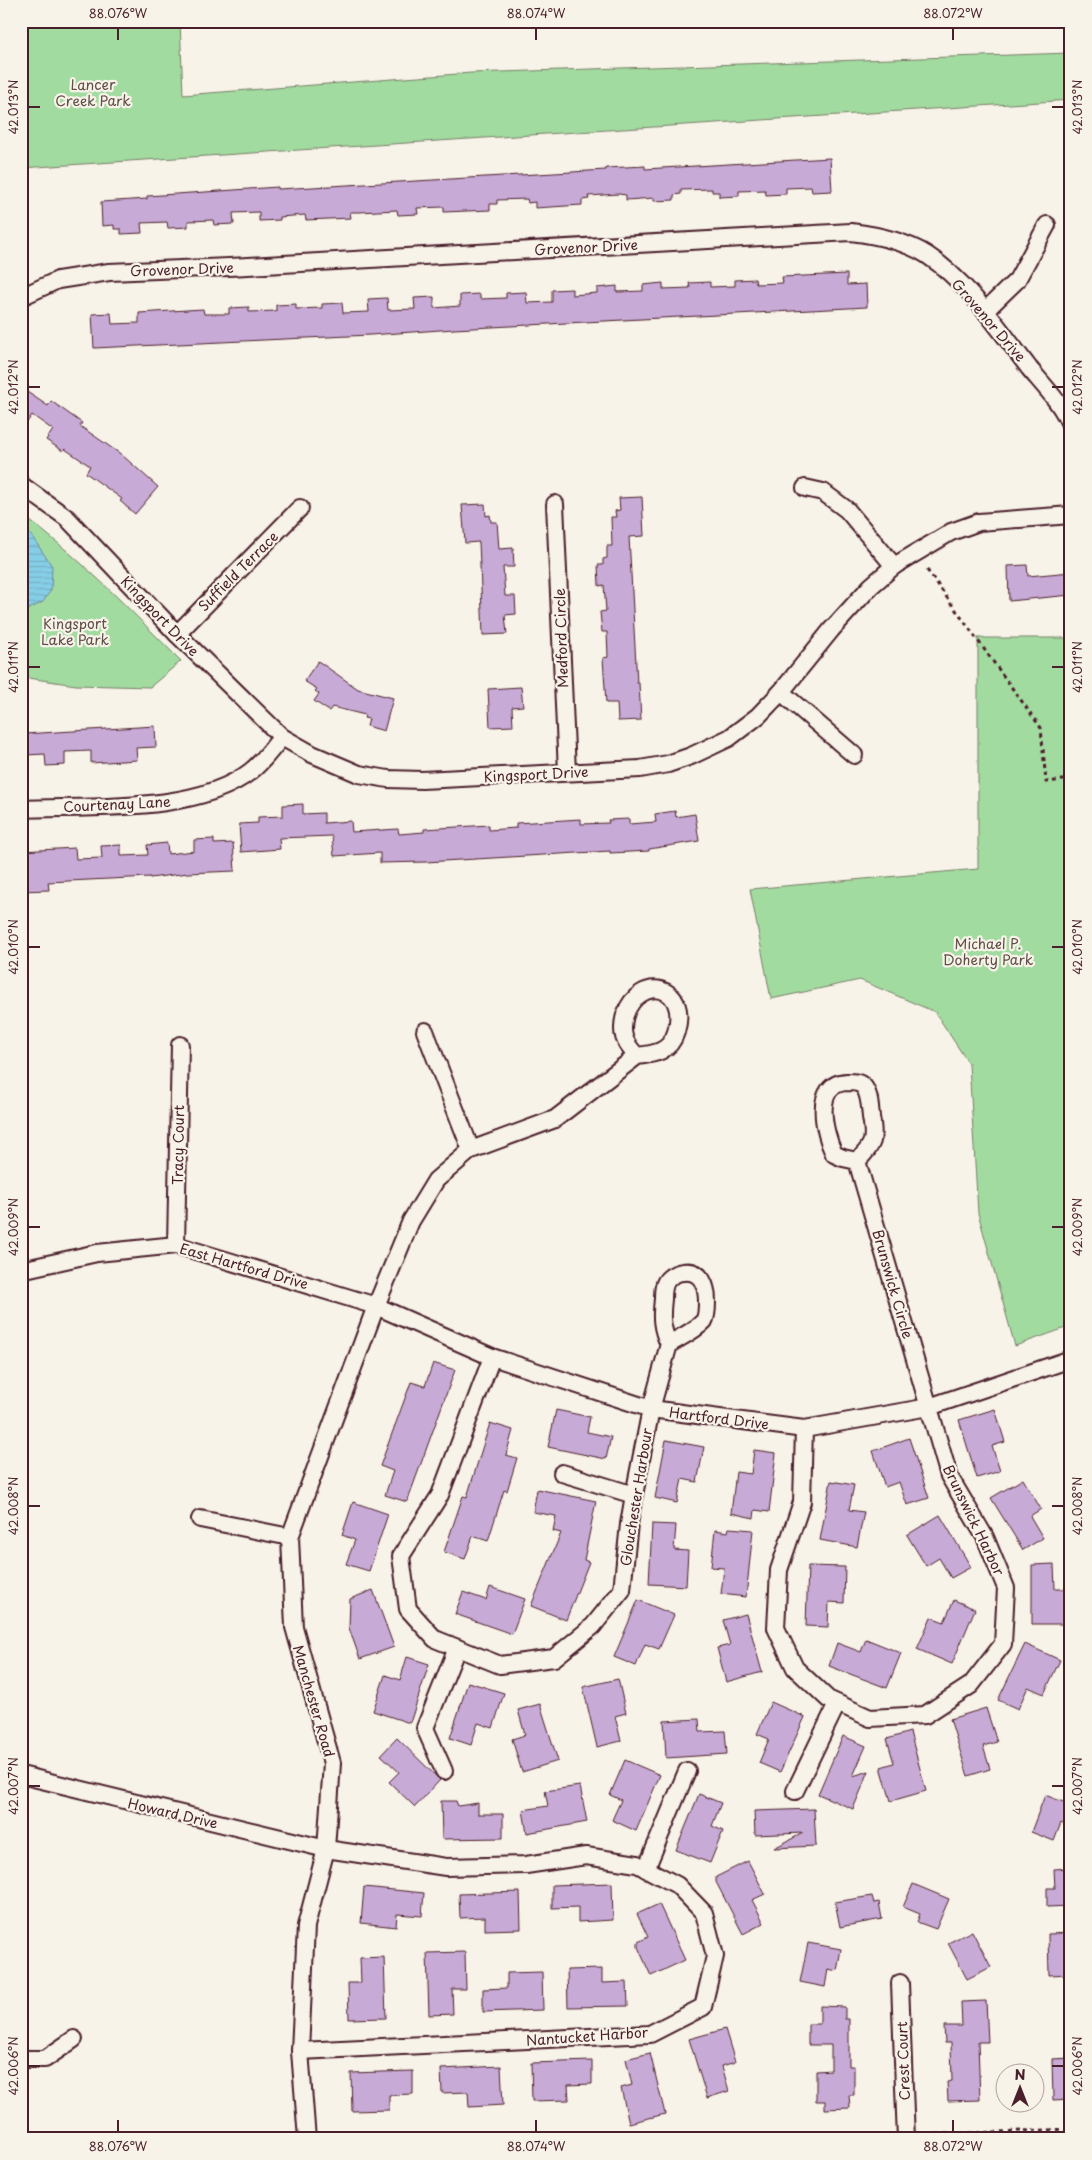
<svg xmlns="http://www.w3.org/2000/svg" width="1092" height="2160" font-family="'Playpen Sans',sans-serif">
  <defs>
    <pattern id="water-rules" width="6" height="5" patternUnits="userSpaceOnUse" patternTransform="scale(1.25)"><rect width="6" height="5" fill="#86cee7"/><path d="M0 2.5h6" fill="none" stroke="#75b0c6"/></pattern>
  </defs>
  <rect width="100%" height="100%" fill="#f7f3e8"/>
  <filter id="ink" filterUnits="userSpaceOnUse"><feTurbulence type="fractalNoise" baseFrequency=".02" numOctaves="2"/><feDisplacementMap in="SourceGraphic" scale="10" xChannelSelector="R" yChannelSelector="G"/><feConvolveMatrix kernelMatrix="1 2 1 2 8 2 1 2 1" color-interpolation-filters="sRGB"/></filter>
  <g filter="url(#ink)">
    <g fill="#a2dba0" stroke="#767d66">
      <polygon points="21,21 180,21 183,95 471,73 1071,53 1071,100 21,168"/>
      <path d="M21 514C80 557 130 610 181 661L150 687 76 685 21 677Z"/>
      <polygon points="978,638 1071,638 1071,1326 1015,1346 978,1213 969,1064 935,1012 860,980 771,999 750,889 978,869"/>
    </g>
    <polygon fill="url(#water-rules)" stroke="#6e889c" points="21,527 31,535 52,566 51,590 43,602 21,613"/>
    <g fill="#c8aad6" stroke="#4a1f2b">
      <polygon points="830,158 832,191 812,192 811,187 786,188 786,194 766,195 765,190 739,191 739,196 719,197 719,192 712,192 712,189 681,190 681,194 674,195 674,200 654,201 654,198 626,200 626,195 619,194 588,196 589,199 582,200 582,205 535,208 535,202 528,203 527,199 497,200 497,204 490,204 490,210 444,212 444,207 417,208 418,214 398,215 397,210 359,212 350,212 351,218 306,220 305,215 280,217 280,220 259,221 259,212 233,213 234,224 214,225 213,220 188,221 188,227 168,228 167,222 141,223 142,233 121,234 121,229 114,229 114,225 102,226 101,202 147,199 147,196 278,187 278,189 606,170 606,168 645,166 645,169"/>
      <polygon points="847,274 847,285 866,284 867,307 454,329 370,335 94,348 92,314 111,313 112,324 139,323 139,313 203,309 204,314 229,314 229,308 249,307 249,312 276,311 276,305 296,304 296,309 322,308 322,304 342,303 343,313 369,312 368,299 387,298 388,310 415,309 414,298 434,297 434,308 460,306 460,295 480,294 480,299 506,298 506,293 526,292 527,303 552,302 552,290 572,289 572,295 597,293 597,288 617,286 617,292 643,291 643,285 663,283 663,289 690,288 689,283 710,282 710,287 735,286 735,280 755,279 756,284 783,283 782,277"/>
      <polygon points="21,388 48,406 51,401 82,423 80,426 122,455 158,487 135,514 120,501 122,499 86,473 90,466 65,449 63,451 46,440 53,430 32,415 21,431"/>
      <polygon points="642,497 644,536 629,537 637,683 639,683 641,720 618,721 617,703 606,703 603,658 608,657 607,632 602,632 600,612 606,611 604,585 599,586 598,565 603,565 603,559 607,558 607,546 612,546 611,517 616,517 615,511 620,510 619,498"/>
      <polygon points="485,504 486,516 490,515 491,522 497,522 499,549 513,548 514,567 503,567 505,596 515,596 516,614 505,615 507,634 483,635 479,542 465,543 462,505"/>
      <polygon points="1027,565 1028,576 1071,572 1071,595 1009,601 1008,566"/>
      <polygon points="318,661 358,689 393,698 384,731 367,726 369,719 364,718 365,715 332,707 329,711 314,701 319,694 315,691 317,689 304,681"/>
      <polygon points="521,687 523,706 512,707 513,726 490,727 488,689"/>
      <polygon points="155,726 156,747 136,748 137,760 91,763 91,751 65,752 65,765 46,766 45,754 26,755 24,734"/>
      <polygon points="303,804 303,814 324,813 324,823 351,821 352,832 398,829 399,834 424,832 424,829 489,825 489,830 516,828 516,823 581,819 581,824 609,823 608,820 629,819 629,824 656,822 655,814 675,811 676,817 695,814 699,841 649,849 649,851 610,853 610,851 426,862 380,863 380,853 334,856 332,836 279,838 280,849 241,852 239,824 258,823 258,817 283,816 283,805"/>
      <polygon points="214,839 214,844 233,843 235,871 188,873 150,878 150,877 48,882 49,890 21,891 21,851 75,848 76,859 102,858 101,846 121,845 121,856 148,855 147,845 167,843 168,854 194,851 194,840"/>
      <polygon points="433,1363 455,1370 407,1502 385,1495 393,1471 380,1466 411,1382 425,1386"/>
      <polygon points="995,1409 1005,1442 992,1446 1000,1471 977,1478 959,1420"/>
      <polygon points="556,1410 590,1417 587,1432 611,1437 606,1459 548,1447"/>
      <polygon points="490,1423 513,1430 506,1455 517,1458 507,1491 504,1490 488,1541 473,1536 465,1559 444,1552 463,1496 467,1497"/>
      <polygon points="909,1438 929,1498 907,1505 899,1482 885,1487 873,1451"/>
      <polygon points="666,1440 704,1447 697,1482 682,1479 677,1503 655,1498"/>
      <polygon points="754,1450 776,1453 769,1512 755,1510 754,1518 731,1513 736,1472 751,1474"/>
      <polygon points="1023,1479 1041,1509 1030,1516 1043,1538 1023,1550 991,1498"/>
      <polygon points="831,1481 854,1485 849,1510 864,1512 857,1547 820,1540"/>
      <polygon points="537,1489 596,1501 584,1560 589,1562 566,1620 531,1606 561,1533 553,1531 556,1516 533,1512"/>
      <polygon points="353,1502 388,1514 369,1571 346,1564 355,1540 342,1535"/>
      <polygon points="940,1515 971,1567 951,1578 939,1558 926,1566 907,1535"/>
      <polygon points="652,1524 676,1525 674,1550 688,1551 686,1586 649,1584"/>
      <polygon points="729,1528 753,1530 746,1597 721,1594 724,1568 711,1567 715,1530 728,1532"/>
      <polygon points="1054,1564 1055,1589 1070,1589 1070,1624 1032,1624 1032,1565"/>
      <polygon points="808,1566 845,1567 844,1603 829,1602 828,1627 806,1626"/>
      <polygon points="490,1587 525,1599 512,1634 455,1614 463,1592 486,1600"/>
      <polygon points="373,1590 394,1647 360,1659 349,1628 350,1599"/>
      <polygon points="638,1600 674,1615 659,1649 645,1644 636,1666 614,1657"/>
      <polygon points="954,1600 975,1609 952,1664 917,1649 931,1617 944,1622"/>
      <polygon points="746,1614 762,1672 726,1682 717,1648 730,1645 723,1620"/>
      <polygon points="866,1639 901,1653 887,1688 829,1666 837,1643 861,1652"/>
      <polygon points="1025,1644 1060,1660 1044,1694 1028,1687 1018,1709 998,1700"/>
      <polygon points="407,1657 429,1664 410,1723 373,1711 385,1675 400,1680"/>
      <polygon points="618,1679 626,1713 615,1716 621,1741 597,1747 583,1687"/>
      <polygon points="468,1682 504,1693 493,1728 478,1723 471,1745 450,1738"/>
      <polygon points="771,1702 805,1717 780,1772 759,1763 769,1739 757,1734"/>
      <polygon points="540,1704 558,1761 522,1772 512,1739 525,1735 518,1710"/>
      <polygon points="986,1708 997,1742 983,1746 990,1769 968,1776 950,1719"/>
      <polygon points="699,1719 700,1732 725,1731 727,1754 666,1758 664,1721"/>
      <polygon points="910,1732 926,1791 891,1801 881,1767 894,1763 887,1739"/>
      <polygon points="843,1736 866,1746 853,1776 869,1771 853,1809 818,1794"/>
      <polygon points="397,1738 440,1780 415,1807 389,1782 399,1772 381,1755"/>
      <polygon points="625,1760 660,1775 636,1831 612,1820 621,1800 610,1795"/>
      <polygon points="580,1786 587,1822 527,1833 523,1810 548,1806 545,1791"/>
      <polygon points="699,1794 721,1803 712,1826 723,1831 710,1863 676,1850"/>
      <polygon points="1045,1795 1071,1805 1071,1827 1061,1823 1054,1841 1031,1832"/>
      <polygon points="441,1801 456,1801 458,1806 478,1803 478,1814 503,1814 503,1838 442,1839"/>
      <polygon points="814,1809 816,1846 774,1848 803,1833 755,1835 754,1811"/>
      <polygon points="748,1861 765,1894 752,1900 764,1923 743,1934 716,1882 716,1877"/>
      <polygon points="1071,1868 1071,1906 1047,1907 1047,1888 1055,1888 1054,1869"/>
      <polygon points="612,1883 613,1920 578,1922 578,1907 552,1908 552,1885"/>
      <polygon points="913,1884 949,1899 936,1929 917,1922 920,1914 903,1907"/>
      <polygon points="364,1887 424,1893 422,1916 397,1914 396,1927 361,1923"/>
      <polygon points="520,1892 521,1929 485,1930 485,1917 460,1918 459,1894"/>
      <polygon points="872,1896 874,1903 879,1902 882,1919 840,1927 835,1902"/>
      <polygon points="659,1904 685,1960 651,1976 638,1947 638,1942 648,1937 637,1914"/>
      <polygon points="972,1931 991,1967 967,1979 948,1943"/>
      <polygon points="1071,1933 1071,1974 1049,1975 1048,1934"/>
      <polygon points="808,1943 841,1949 837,1971 828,1969 825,1987 800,1982"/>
      <polygon points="465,1952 466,1989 452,1989 453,2014 429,2015 427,1953"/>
      <polygon points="384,1957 386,2018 349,2019 348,1983 361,1983 360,1958"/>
      <polygon points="602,1969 602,1983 627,1982 628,2006 568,2007 567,1970"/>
      <polygon points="542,1972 543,2010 483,2012 483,1989 507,1988 507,1973"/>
      <polygon points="986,2001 988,2042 978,2042 980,2100 948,2101 947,2082 952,2081 951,2043 945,2043 944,2026 962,2026 961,2002"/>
      <polygon points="820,2006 845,2007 845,2019 849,2019 849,2066 854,2066 854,2095 849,2095 850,2108 825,2109 825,2101 816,2101 816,2071 831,2070 831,2045 808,2045 808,2024 820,2024"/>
      <polygon points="725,2029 735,2062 722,2066 729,2091 707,2098 689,2039"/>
      <polygon points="650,2053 665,2114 629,2123 621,2088 632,2085 626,2059"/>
      <polygon points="1071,2058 1071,2099 1053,2100 1052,2059"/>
      <polygon points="592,2061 592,2084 568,2085 569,2100 532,2101 531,2063"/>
      <polygon points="501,2066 503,2105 469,2107 468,2092 442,2093 441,2069"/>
      <polygon points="413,2071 413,2094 389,2095 389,2110 352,2111 351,2073"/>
    </g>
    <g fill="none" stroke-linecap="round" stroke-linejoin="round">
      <defs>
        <g id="minor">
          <path d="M21 297 58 280 109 272 229 267 851 232C876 235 905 241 927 255 969 283 999 329 1029 368 1044 386 1063 405 1071 427"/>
          <polyline points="985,311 1017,280 1047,225"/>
          <polyline points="21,485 67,518 177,634 282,737 312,754 359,774 388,779 422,780 640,769 668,764 691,756 729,738 758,716 781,692 832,629 871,586 894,566 951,532 979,522 1071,515"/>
          <polyline points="805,488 823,492 847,510 894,566"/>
          <polyline points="555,504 567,772"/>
          <polyline points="177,634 300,508"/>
          <polyline points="781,692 854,755"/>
          <path d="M21 809C88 806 197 814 251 771 263 762 272 748 282 737"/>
          <polyline points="425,1031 471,1150"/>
          <polyline points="176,1245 180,1045"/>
          <polyline points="21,1270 97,1253 176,1245 376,1306 492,1357 651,1409 804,1429 929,1407 1071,1359"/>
          <path d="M492 1357 440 1495 401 1556 408 1609 435 1639 500 1665 554 1658 593 1626 622 1590 629 1524 634 1495 651 1409 669 1344C661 1328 661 1316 663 1299 663 1292 663 1283 669 1278 672 1275 679 1272 683 1272 702 1269 707 1287 707 1302 707 1308 707 1316 704 1321 695 1331 681 1337 669 1344"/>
          <path d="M804 1429 802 1502 779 1570 776 1628 795 1668 828 1699 870 1718 925 1715 971 1685 1003 1644 1006 1588 985 1537 949 1476 857 1161 843 1158 834 1154C824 1133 812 1083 847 1082 853 1082 860 1082 864 1087 870 1095 870 1108 871 1117 875 1139 874 1145 857 1161"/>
          <polyline points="562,1473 634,1495"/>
          <polyline points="200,1519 290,1537"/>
          <polyline points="444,1771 425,1728 457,1648"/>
          <polyline points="21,1775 326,1849 446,1867 526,1865 586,1856 637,1864 677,1885 704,1913 715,1956 703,2007 650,2034 300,2051"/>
          <polyline points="795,1791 837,1704"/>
          <polyline points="646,1869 687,1771"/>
          <polyline points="900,1983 906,2139"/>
          <polyline points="21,2059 45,2059 74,2039"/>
          <path d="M307 2139 300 2051 306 1926 326 1849 332 1763 294 1627 290 1537 376 1306 411 1221 436 1180 471 1150 555 1119 637 1056C655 1054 670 1052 676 1032 690 984 639 974 625 1015 620 1033 624 1043 637 1056"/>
        </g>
      </defs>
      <use href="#minor" stroke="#4a1f2b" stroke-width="20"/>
      <g stroke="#4a1f2b" stroke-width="3" stroke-dasharray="4 4" stroke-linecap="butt">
        <polyline points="21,49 24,21"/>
        <polyline points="927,570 1041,728 1046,782 1071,779"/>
        <polyline points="921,2135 1071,2129"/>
        <polyline points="853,2139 890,2137"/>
      </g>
      <use href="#minor" stroke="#f7f3e8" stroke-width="16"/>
    </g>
  </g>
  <path fill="none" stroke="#4a1f2b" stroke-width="2" d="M118 28V40M536 28V40M953 28V40M28 107H40M1052 107H1064M28 387H40M1052 387H1064M28 667H40M1052 667H1064M28 947H40M1052 947H1064M28 1227H40M1052 1227H1064M28 1506H40M1052 1506H1064M28 1786H40M1052 1786H1064M28 2066H40M1052 2066H1064M118 2120V2132M536 2120V2132M953 2120V2132"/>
  <g text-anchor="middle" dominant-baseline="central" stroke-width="4.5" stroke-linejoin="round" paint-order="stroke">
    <g font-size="14" fill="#604e48" stroke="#f7f3e8">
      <text x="93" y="84">Lancer<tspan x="93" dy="16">Creek Park</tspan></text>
      <text x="75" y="623">Kingsport<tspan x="75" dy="16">Lake Park</tspan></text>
      <text x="988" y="943">Michael P.<tspan x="988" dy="16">Doherty Park</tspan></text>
    </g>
    <g font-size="14" fill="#4a1f2b" stroke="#f7f3e8">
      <text transform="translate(586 247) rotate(-3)">Grovenor Drive</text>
      <text transform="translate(182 269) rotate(-2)">Grovenor Drive</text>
      <text transform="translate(989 320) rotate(49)">Grovenor Drive</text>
      <text transform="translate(238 571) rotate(-45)">Suffield Terrace</text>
      <text transform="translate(160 616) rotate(46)">Kingsport Drive</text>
      <text transform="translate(561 638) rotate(-92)">Medford Circle</text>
      <text transform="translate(536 774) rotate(-3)">Kingsport Drive</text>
      <text transform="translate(117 804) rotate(-3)">Courtenay Lane</text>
      <text transform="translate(178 1145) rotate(-89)">Tracy Court</text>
      <text transform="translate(244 1266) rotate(16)">East Hartford Drive</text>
      <text transform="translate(893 1284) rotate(74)">Brunswick Circle</text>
      <text transform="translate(719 1418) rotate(7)">Hartford Drive</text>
      <text transform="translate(636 1497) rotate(-81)">Glouchester Harbour</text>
      <text transform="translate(974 1520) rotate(64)">Brunswick Harbor</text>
      <text transform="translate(314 1701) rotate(74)">Manchester Road</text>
      <text transform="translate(173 1813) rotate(13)">Howard Drive</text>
      <text transform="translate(587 2036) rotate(-4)">Nantucket Harbor</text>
      <text transform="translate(903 2061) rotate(-92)">Crest Court</text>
    </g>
  </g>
  <rect width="1092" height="2160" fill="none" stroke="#f7f3e8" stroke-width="55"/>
  <g transform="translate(1020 2088)"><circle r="24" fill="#f7f3e8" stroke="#b29e9c"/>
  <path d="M0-4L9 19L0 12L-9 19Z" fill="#4a1f2b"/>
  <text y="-8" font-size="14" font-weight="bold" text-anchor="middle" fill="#4a1f2b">N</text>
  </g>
  <rect x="28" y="28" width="1036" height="2104" fill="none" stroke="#4a1f2b" stroke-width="2"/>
  <g font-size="12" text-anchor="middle" fill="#4a1f2b">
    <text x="118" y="18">88.076°W</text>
    <text x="536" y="18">88.074°W</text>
    <text x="953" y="18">88.072°W</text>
    <text transform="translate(14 107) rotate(-90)" y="4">42.013°N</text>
    <text transform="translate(1078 107) rotate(-90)" y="4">42.013°N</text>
    <text transform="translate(14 387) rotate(-90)" y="4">42.012°N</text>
    <text transform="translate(1078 387) rotate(-90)" y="4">42.012°N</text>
    <text transform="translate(14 667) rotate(-90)" y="4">42.011°N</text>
    <text transform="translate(1078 667) rotate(-90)" y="4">42.011°N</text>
    <text transform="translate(14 947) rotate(-90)" y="4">42.010°N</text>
    <text transform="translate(1078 947) rotate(-90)" y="4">42.010°N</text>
    <text transform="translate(14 1227) rotate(-90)" y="4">42.009°N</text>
    <text transform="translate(1078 1227) rotate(-90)" y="4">42.009°N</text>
    <text transform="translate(14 1506) rotate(-90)" y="4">42.008°N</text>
    <text transform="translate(1078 1506) rotate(-90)" y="4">42.008°N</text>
    <text transform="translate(14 1786) rotate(-90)" y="4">42.007°N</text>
    <text transform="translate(1078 1786) rotate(-90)" y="4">42.007°N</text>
    <text transform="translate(14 2066) rotate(-90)" y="4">42.006°N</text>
    <text transform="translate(1078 2066) rotate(-90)" y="4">42.006°N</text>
    <text x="118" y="2151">88.076°W</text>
    <text x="536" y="2151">88.074°W</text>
    <text x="953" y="2151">88.072°W</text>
  </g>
</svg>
